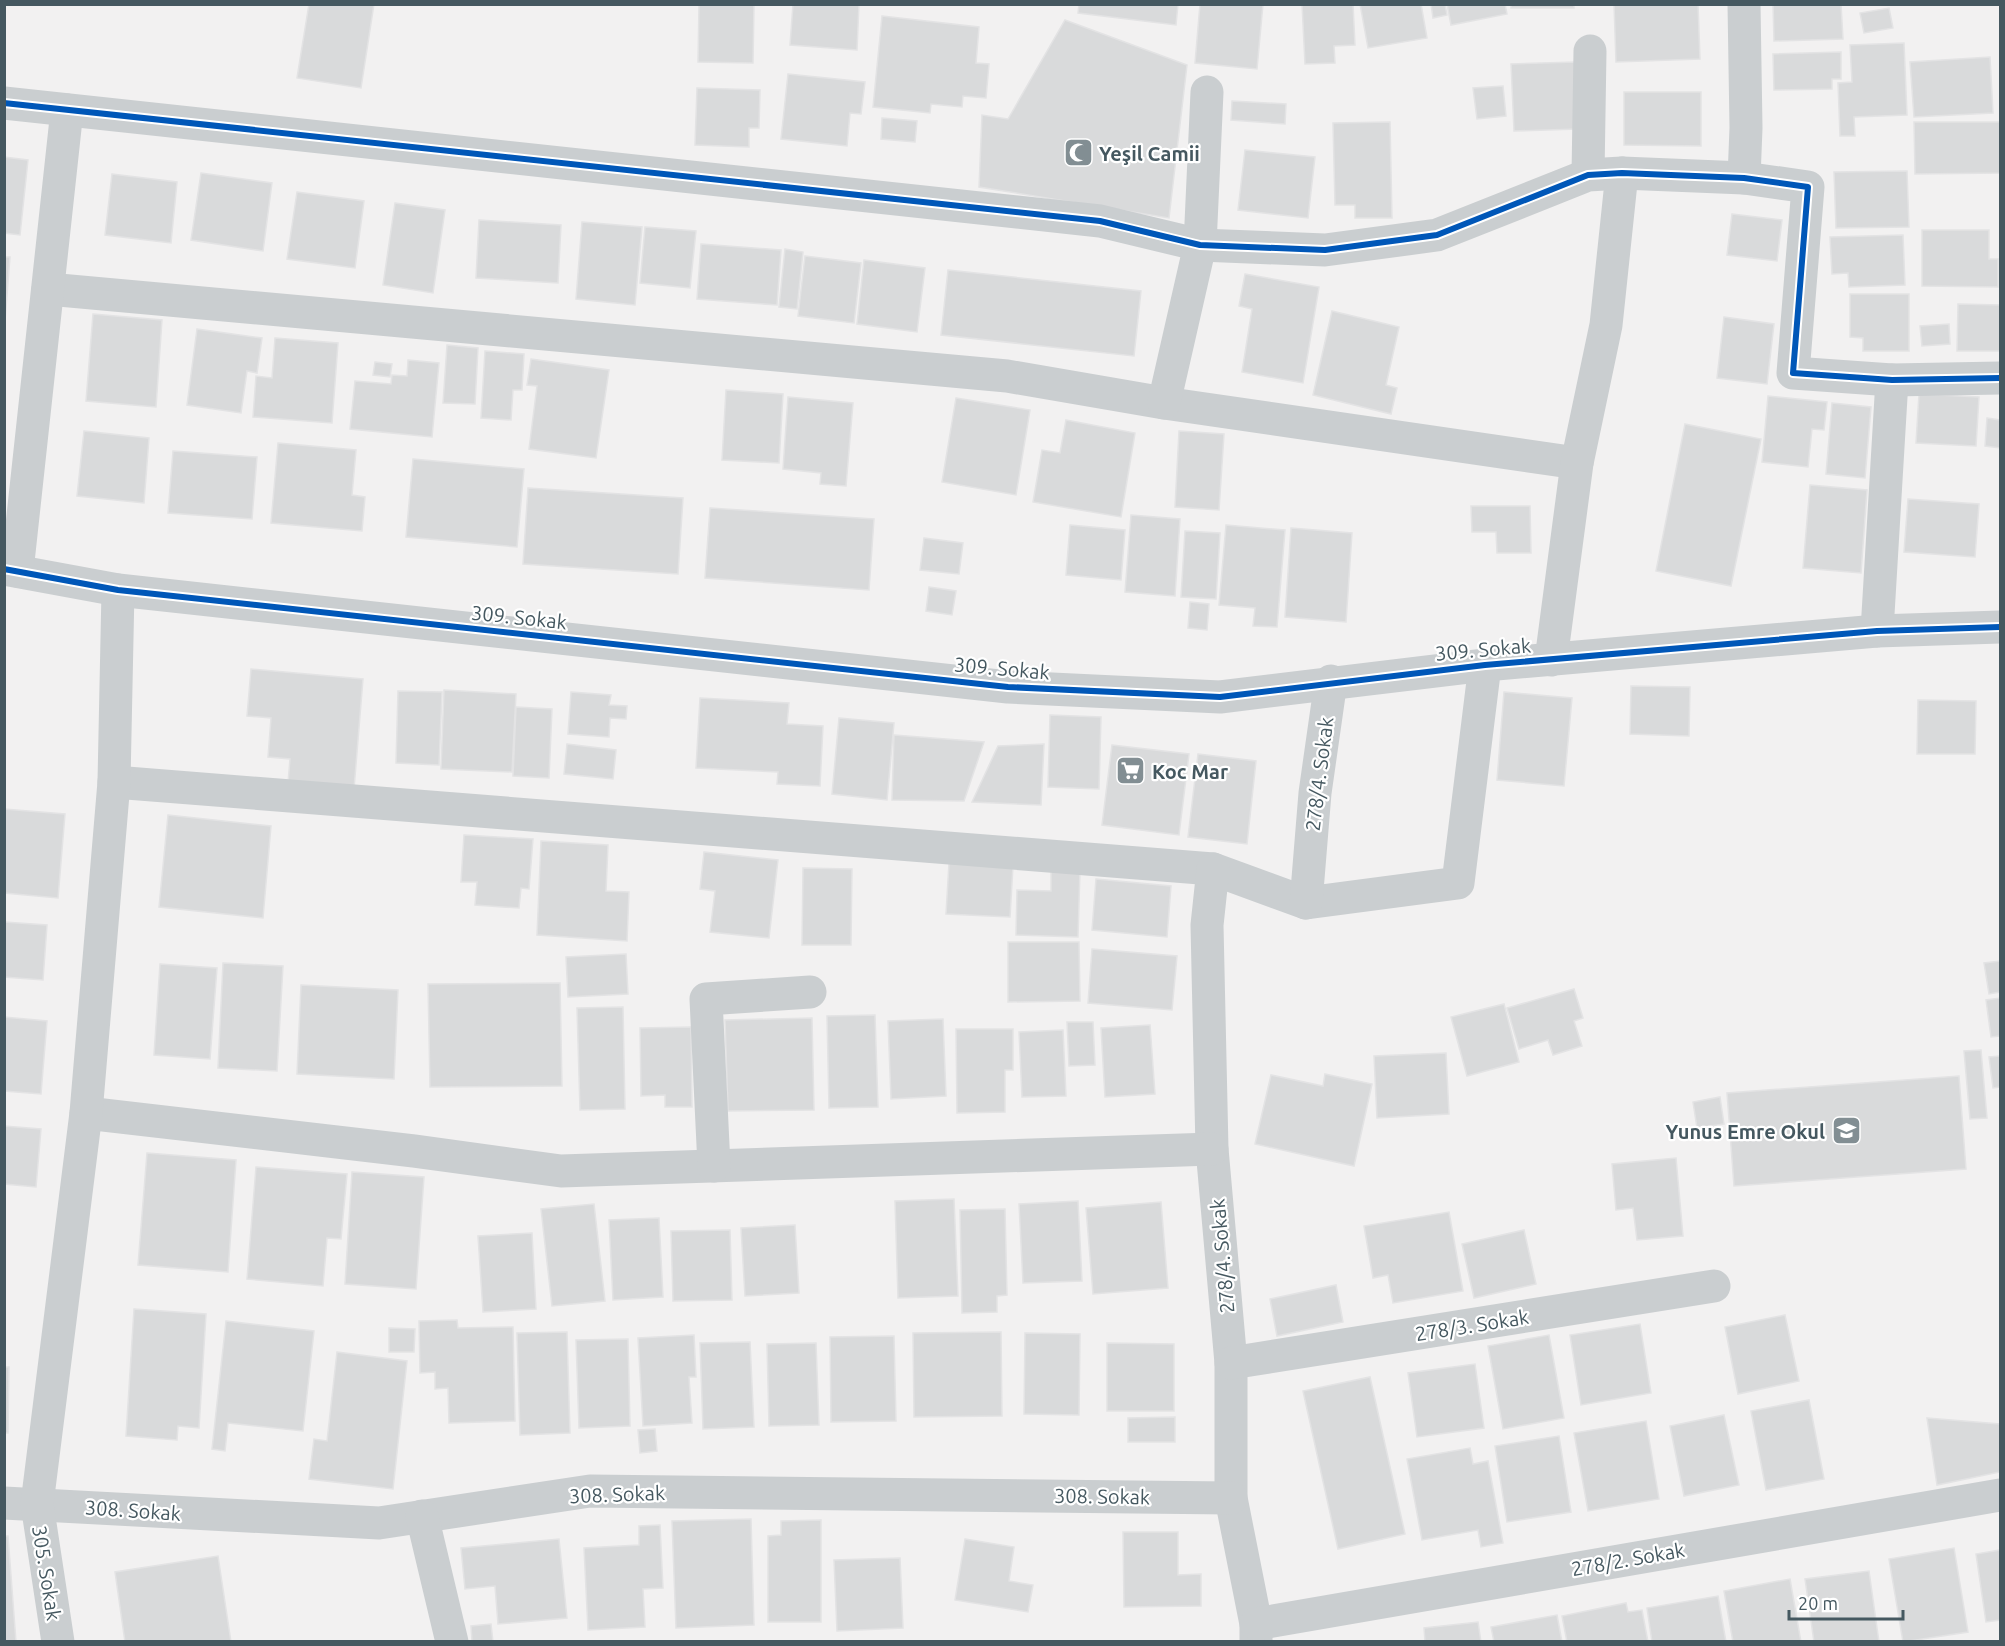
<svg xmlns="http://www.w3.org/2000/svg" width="2005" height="1646" font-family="Ubuntu,sans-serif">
  <rect width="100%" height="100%" fill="#f2f1f1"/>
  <g fill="#d9dadb" stroke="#e3e3e4" stroke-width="1.5">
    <polygon points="309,4 374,4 361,88 297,78"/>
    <polygon points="699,4 754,4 753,63 698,62"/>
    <polygon points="793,4 859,4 857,50 790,45"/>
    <polygon points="1079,4 1178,4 1176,25 1078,13"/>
    <polygon points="1200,4 1263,4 1257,69 1195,63"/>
    <polygon points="1302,4 1353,4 1355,45 1334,46 1335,63 1305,64"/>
    <polygon points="1360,4 1421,4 1427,38 1368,48"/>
    <polygon points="1431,4 1445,4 1447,15 1433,18"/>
    <polygon points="1447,4 1505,4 1507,14 1451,25"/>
    <rect x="1511" y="4" width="63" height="4"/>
    <polygon points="1614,4 1698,4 1700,59 1616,62"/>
    <polygon points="1773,4 1841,4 1843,39 1774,41"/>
    <polygon points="1889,8 1893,28 1864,33 1860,13"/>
    <polygon points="882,16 979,27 976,63 989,64 986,98 963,96 962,107 931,104 930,113 873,107"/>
    <polygon points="1065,20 1187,65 1169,218 979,187 982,115 1008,119"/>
    <polygon points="1904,43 1907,115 1854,117 1855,136 1840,136 1838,83 1852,82 1850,45"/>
    <polygon points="1841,52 1841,79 1832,79 1832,89 1774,90 1773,54"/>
    <polygon points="1990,57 1993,113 1914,117 1910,62"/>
    <polygon points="1576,62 1578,129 1514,131 1511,64"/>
    <polygon points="788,74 865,82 861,114 850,113 847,146 781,139"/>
    <polygon points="1503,86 1506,116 1477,119 1473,88"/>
    <polygon points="697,88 760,90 759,128 749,128 749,147 695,145"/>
    <polygon points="1624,92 1701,92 1701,146 1624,145"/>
    <polygon points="1232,101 1286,104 1285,124 1231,120"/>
    <polygon points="882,118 917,121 915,142 881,139"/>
    <polygon points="1390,122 1392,218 1355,218 1355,205 1335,205 1333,123"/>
    <polygon points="1914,122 2000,122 2000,173 1915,174"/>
    <polygon points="1245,150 1315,157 1308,218 1238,210"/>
    <polygon points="4,157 28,160 20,235 4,233"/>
    <polygon points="1907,171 1909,227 1836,228 1834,172"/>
    <polygon points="201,173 272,183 263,251 191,240"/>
    <polygon points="112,174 177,182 171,243 105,235"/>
    <polygon points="297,192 364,201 355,268 287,259"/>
    <polygon points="395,203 445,210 433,293 383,285"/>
    <polygon points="1732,214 1782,220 1777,261 1727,255"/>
    <polygon points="479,220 561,225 558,283 476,278"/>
    <polygon points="582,222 642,227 635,305 576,299"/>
    <polygon points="645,227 696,231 690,288 640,283"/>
    <polygon points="1922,230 1989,230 1989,259 1998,259 1998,287 1922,286"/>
    <polygon points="1903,235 1905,285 1849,287 1848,273 1832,274 1830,237"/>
    <polygon points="701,244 781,250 777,305 697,299"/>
    <polygon points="785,249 803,252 797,309 779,307"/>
    <polygon points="805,256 861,263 854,323 798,316"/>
    <polygon points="4,257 10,257 4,333"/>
    <polygon points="864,260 925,268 917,332 857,324"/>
    <polygon points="948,270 1141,291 1134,356 941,335"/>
    <polygon points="1245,274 1319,287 1303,383 1242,372 1252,309 1239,306"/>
    <polygon points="1850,294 1909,294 1909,351 1863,351 1863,338 1850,337"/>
    <polygon points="1958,304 2000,305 2000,351 1957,351"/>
    <polygon points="1332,311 1399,327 1386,385 1397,388 1391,414 1313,395"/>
    <polygon points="93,314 162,320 156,407 86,401"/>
    <polygon points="1724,317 1774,324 1767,384 1717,378"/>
    <polygon points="1949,324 1950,344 1922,346 1920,326"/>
    <polygon points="197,329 262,338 257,373 247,371 241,413 187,405"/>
    <polygon points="275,338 338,343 332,423 253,417 256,376 272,378"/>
    <polygon points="447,345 478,348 475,404 443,403"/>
    <polygon points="485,351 524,354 522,390 513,390 511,420 481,418"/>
    <polygon points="531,359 609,370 596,458 529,449 537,386 527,385"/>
    <polygon points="408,360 439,363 432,437 350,429 355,381 391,384 392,375 407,376"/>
    <polygon points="375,362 392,364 390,377 373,375"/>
    <polygon points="726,390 783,394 779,463 722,460"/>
    <polygon points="1919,394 1979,397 1976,446 1916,443"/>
    <polygon points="1768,396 1827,402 1824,430 1812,429 1808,467 1762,462"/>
    <polygon points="788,397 853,403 846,486 820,484 821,473 783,469"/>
    <polygon points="956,398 1030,410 1016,495 942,482"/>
    <polygon points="1832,403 1871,407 1865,478 1826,474"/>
    <polygon points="1987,418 2000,420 2000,448 1985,446"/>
    <polygon points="1066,420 1135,433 1121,517 1033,502 1042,450 1060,453"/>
    <polygon points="1685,424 1761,439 1731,586 1656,571"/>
    <polygon points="84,431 149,438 144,503 77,496"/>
    <polygon points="1179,431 1224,434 1219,510 1175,507"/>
    <polygon points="278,443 356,450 352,495 365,497 362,531 271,523"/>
    <polygon points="173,451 257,457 252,519 168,513"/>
    <polygon points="413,459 524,469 517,547 406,537"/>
    <polygon points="1810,485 1867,490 1861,573 1803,568"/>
    <polygon points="528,488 683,498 678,574 523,564"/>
    <polygon points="1908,499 1979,504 1975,557 1904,552"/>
    <polygon points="1471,506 1530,506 1531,553 1497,553 1496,532 1472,532"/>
    <polygon points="710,508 874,519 869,590 705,578"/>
    <polygon points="1131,515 1180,519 1175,596 1125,592"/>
    <polygon points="1070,525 1125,530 1121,580 1066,575"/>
    <polygon points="1226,525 1285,530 1277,627 1253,626 1255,608 1219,605"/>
    <polygon points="1291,528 1352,533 1346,622 1285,617"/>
    <polygon points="1185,531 1220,533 1216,599 1181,597"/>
    <polygon points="924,538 963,543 959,574 920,570"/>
    <polygon points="929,587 956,591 952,615 926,611"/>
    <polygon points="1190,602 1209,604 1207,630 1188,628"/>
    <polygon points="251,669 363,679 354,789 288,783 290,759 268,757 271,718 247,716"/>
    <polygon points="1631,686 1690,687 1689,736 1630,734"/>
    <polygon points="444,690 516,694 512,772 441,769"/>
    <polygon points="398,691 442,692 439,765 396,763"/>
    <polygon points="571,692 611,695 609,705 627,706 626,719 610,718 609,737 568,734"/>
    <polygon points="1504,692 1572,698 1564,786 1497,780"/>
    <polygon points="700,698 789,703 787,724 823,726 820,786 777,784 778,772 696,768"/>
    <polygon points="1918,700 1976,701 1975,754 1917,754"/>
    <polygon points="516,707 552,709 549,778 513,776"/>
    <polygon points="1050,715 1101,717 1099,789 1048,787"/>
    <polygon points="839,718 894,723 887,800 832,794"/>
    <polygon points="894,735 984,742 964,801 892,800"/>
    <polygon points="567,744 616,750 613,779 564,774"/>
    <polygon points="1044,744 1041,805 972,802 998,746"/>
    <polygon points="1112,745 1189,754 1179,835 1102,825"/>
    <polygon points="1198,754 1256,761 1247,844 1188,837"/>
    <polygon points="4,809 65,814 58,898 4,893"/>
    <polygon points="168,815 271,826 263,918 159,907"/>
    <polygon points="464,835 533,839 529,889 521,888 519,908 475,905 477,882 461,882"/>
    <polygon points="541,841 608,845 606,891 629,892 627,941 537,935"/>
    <polygon points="704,852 778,860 769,938 710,932 715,891 700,889"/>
    <polygon points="949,863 1013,866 1010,917 946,914"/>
    <polygon points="803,868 852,869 851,945 802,945"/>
    <polygon points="1051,869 1080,870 1078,937 1016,935 1017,890 1051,891"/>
    <polygon points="1096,879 1171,886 1167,937 1092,930"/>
    <polygon points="4,922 47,925 43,980 4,977"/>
    <polygon points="1008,942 1079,942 1080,1001 1008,1002"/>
    <polygon points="1092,949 1177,956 1172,1010 1088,1003"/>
    <polygon points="626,954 628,994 568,997 566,957"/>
    <polygon points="2000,961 2000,992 1989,994 1984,963"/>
    <polygon points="223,963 283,966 277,1071 218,1068"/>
    <polygon points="160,964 217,968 210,1059 154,1055"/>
    <polygon points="560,983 562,1086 430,1087 428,984"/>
    <polygon points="301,985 398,990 394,1079 297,1074"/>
    <polygon points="1574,989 1583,1018 1574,1021 1582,1046 1553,1055 1548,1040 1519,1049 1507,1008"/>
    <polygon points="2000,998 2000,1036 1991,1037 1986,1000"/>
    <polygon points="1504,1004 1519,1062 1467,1076 1451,1017"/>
    <polygon points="623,1007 625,1109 580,1110 577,1008"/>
    <polygon points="875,1015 878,1107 829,1108 827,1016"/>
    <polygon points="4,1017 47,1021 41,1094 4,1091"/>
    <polygon points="812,1018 814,1110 728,1111 725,1020"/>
    <polygon points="943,1019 946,1096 891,1099 888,1021"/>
    <polygon points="1067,1022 1093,1022 1095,1065 1069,1066"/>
    <polygon points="1150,1025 1155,1094 1105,1097 1101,1028"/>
    <polygon points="691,1027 692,1107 665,1107 665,1095 641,1096 640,1028"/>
    <polygon points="956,1029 1013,1029 1013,1070 1005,1070 1005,1112 957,1113"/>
    <polygon points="1063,1030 1066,1096 1022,1097 1019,1032"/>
    <polygon points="1981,1050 1987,1118 1970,1119 1964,1051"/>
    <polygon points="1446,1053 1449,1114 1377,1118 1374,1056"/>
    <polygon points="2000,1056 2000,1087 1993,1088 1989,1057"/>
    <polygon points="1325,1074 1372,1084 1354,1166 1255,1144 1271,1075 1323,1086"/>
    <polygon points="1959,1076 1966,1169 1734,1186 1727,1093"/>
    <polygon points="1720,1097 1724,1124 1697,1128 1693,1102"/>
    <polygon points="4,1126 41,1129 36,1187 4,1184"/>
    <polygon points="147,1153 236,1160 228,1272 138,1265"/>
    <polygon points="1676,1158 1683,1236 1637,1240 1633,1208 1616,1210 1612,1164"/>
    <polygon points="256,1167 347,1174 341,1239 327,1238 323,1286 247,1279"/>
    <polygon points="352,1172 424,1177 416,1289 345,1284"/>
    <polygon points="954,1199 958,1296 898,1298 895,1201"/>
    <polygon points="1078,1201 1082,1281 1023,1283 1019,1204"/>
    <polygon points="1161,1202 1168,1288 1093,1294 1086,1208"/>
    <polygon points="594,1204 605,1301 552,1306 541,1209"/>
    <polygon points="1005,1209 1007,1295 997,1296 997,1312 962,1313 960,1210"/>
    <polygon points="1449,1212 1463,1291 1393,1303 1388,1275 1373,1278 1364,1226"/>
    <polygon points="659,1218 663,1297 613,1300 609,1220"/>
    <polygon points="795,1225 799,1293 745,1296 741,1228"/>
    <polygon points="730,1230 732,1300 673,1301 671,1231"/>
    <polygon points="1524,1230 1536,1284 1474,1298 1462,1244"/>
    <polygon points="532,1233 536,1309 483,1312 478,1236"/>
    <polygon points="1336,1285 1343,1322 1277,1336 1270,1299"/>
    <polygon points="134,1309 206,1314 199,1428 178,1426 177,1440 126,1436"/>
    <polygon points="1785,1315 1799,1381 1738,1394 1725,1327"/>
    <polygon points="457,1320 458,1328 513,1327 515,1421 449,1423 448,1388 435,1389 435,1372 420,1373 419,1321"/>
    <polygon points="226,1321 314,1331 303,1431 228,1423 225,1451 212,1449"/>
    <polygon points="1640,1324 1651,1393 1581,1405 1570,1335"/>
    <polygon points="389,1328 415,1329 414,1352 389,1352"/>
    <polygon points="567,1332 570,1433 520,1435 517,1333"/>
    <polygon points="1001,1332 1002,1416 914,1417 913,1333"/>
    <polygon points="1025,1333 1080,1334 1079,1415 1024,1414"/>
    <polygon points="694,1335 696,1377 689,1377 692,1423 643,1426 638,1338"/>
    <polygon points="1549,1335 1564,1418 1503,1429 1488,1346"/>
    <polygon points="894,1336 896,1421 831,1422 830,1337"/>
    <polygon points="628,1339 630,1426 579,1428 576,1340"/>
    <polygon points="750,1342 754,1427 703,1429 700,1343"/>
    <polygon points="816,1343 819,1425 769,1426 767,1344"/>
    <polygon points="1107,1343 1174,1344 1174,1411 1107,1411"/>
    <polygon points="337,1352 407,1361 393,1489 309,1479 314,1439 327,1441"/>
    <polygon points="1475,1364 1484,1428 1417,1437 1408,1373"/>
    <polygon points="4,1367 9,1367 8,1433 4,1433"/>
    <polygon points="1370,1377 1405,1534 1338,1549 1303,1391"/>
    <polygon points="1809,1400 1824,1479 1766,1490 1751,1411"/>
    <polygon points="1724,1415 1739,1485 1684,1496 1670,1426"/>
    <polygon points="1175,1417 1175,1442 1128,1442 1128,1418"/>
    <polygon points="1927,1418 2000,1424 2000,1472 1937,1485"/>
    <polygon points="1646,1421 1659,1499 1588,1511 1574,1433"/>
    <polygon points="655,1429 657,1451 640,1453 638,1430"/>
    <polygon points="1559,1436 1571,1512 1507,1522 1495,1446"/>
    <polygon points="1470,1448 1473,1464 1488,1461 1503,1543 1481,1547 1478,1530 1422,1540 1407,1459"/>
    <polygon points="751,1519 754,1625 676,1628 672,1521"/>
    <polygon points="821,1520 821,1622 768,1622 768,1536 781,1535 781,1521"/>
    <polygon points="660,1525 663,1588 643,1589 645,1627 588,1630 584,1548 639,1545 639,1526"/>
    <polygon points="1123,1532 1178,1532 1178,1575 1201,1574 1201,1606 1124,1607"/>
    <polygon points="4,1536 8,1536 16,1642 4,1642"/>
    <polygon points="559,1539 567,1618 498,1624 495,1586 465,1589 461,1548"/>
    <polygon points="965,1539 1014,1547 1009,1581 1033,1585 1028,1612 955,1600"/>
    <polygon points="1954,1548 1968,1632 1903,1642 1889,1559"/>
    <polygon points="2000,1550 2000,1620 1986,1622 1976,1554"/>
    <polygon points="218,1556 231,1642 125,1642 115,1572"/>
    <polygon points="900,1558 903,1628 837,1631 834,1560"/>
    <polygon points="1869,1571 1879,1642 1814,1642 1805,1579"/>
    <polygon points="1790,1579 1801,1642 1733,1642 1724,1591"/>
    <polygon points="1718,1596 1726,1642 1652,1642 1647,1608"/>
    <polygon points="1626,1603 1628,1612 1642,1610 1648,1642 1567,1642 1562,1616"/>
    <polygon points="1557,1615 1562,1642 1494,1642 1491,1627"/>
    <polygon points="1478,1622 1481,1642 1425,1642 1424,1628"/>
    <polygon points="491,1624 493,1642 472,1642 471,1626"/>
  </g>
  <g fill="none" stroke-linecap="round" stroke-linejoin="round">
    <g stroke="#caced0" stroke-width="33">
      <polyline points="4,103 1100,221 1200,245 1325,250 1437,235 1588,175 1622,173 1744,178 1808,187 1793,373 1892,380 2000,378"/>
      <polyline points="1588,175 1590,51"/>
      <polyline points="1744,178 1746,128 1744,4"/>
      <polyline points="48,289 1007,376 1164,403 1577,463"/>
      <polyline points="1164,403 1200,245 1207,92"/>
      <polyline points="4,569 118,590 1008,687 1220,697 1485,665 1877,631 2000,627"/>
      <polyline points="17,571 67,110"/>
      <polyline points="1877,631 1892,380"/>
      <polyline points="1551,660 1577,463 1606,325 1622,173"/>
      <polyline points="114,782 1213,869 1306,903 1458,883 1485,665"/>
      <polyline points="1213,869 1207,925 1212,1149 1231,1363 1231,1498 1256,1624 1256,1642"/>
      <polyline points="1306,903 1315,793 1331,681"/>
      <polyline points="86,1113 414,1151 561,1171 1212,1149"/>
      <polyline points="714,1166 706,999 810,992"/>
      <polyline points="1231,1363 1714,1286"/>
      <polyline points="4,1503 379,1523 590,1491 1231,1498"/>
      <polyline points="422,1516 452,1642"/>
      <polyline points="1256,1624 2000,1495"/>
      <polyline points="58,1642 37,1504 86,1113 114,782 118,590"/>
    </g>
    <defs>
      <g id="cycleway">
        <polyline points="4,103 1100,221 1200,245 1325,250 1437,235 1588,175 1622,173 1744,178 1808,187 1793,373 1892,380 2000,378"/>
        <polyline points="4,569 118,590 1008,687 1220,697 1485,665 1877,631 2000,627"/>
      </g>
    </defs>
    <use href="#cycleway" stroke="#fff" stroke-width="10"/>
    <use href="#cycleway" stroke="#0057b8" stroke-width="6"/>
  </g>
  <defs>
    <symbol id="mosque-square" viewBox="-11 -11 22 22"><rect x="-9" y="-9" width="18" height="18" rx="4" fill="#828e93" stroke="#fff"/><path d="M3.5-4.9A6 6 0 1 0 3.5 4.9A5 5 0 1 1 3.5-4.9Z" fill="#fff"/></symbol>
    <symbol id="supermarket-square" viewBox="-11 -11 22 22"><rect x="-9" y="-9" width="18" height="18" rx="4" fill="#828e93" stroke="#fff"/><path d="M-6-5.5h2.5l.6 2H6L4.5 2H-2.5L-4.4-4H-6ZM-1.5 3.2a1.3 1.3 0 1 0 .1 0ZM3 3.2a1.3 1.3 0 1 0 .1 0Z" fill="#fff"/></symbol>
    <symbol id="school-square" viewBox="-11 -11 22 22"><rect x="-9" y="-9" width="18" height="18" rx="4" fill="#828e93" stroke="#fff"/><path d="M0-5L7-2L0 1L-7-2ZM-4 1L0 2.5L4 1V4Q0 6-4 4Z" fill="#fff"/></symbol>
  </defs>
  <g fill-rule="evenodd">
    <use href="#mosque-square" x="1062" y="136" width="33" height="33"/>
    <use href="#supermarket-square" x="1114" y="754" width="33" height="33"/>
    <use href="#school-square" x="1830" y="1114" width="33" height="33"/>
  </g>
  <g text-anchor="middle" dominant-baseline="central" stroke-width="4.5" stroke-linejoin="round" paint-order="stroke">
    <g font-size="20" font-weight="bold" fill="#455860" stroke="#fff" text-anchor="start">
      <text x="1099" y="153">Yeşil Camii</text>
      <text x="1152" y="771">Koc Mar</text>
      <text x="1825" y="1131" text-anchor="end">Yunus Emre Okul</text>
    </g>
    <g font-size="20" fill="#455860" stroke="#fff">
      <text transform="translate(519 617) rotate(6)">309. Sokak</text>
      <text transform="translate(1483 649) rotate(-5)">309. Sokak</text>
      <text transform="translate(1002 668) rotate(5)">309. Sokak</text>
      <text transform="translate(1319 774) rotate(-83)">278/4. Sokak</text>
      <text transform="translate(1222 1256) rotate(-95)">278/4. Sokak</text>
      <text transform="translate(1472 1325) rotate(-9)">278/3. Sokak</text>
      <text transform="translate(617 1494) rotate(-2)">308. Sokak</text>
      <text transform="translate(1102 1496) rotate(1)">308. Sokak</text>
      <text transform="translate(133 1510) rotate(4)">308. Sokak</text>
      <text transform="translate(1628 1559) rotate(-10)">278/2. Sokak</text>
      <text transform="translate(47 1573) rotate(81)">305. Sokak</text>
    </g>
  </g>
  <rect width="2005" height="1646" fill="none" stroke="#455860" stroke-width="12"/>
  <path d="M1789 1610v9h114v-9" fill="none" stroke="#455860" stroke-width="3"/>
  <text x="1798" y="1610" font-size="18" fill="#455860" stroke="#ffffff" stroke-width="4.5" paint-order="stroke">20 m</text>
</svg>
